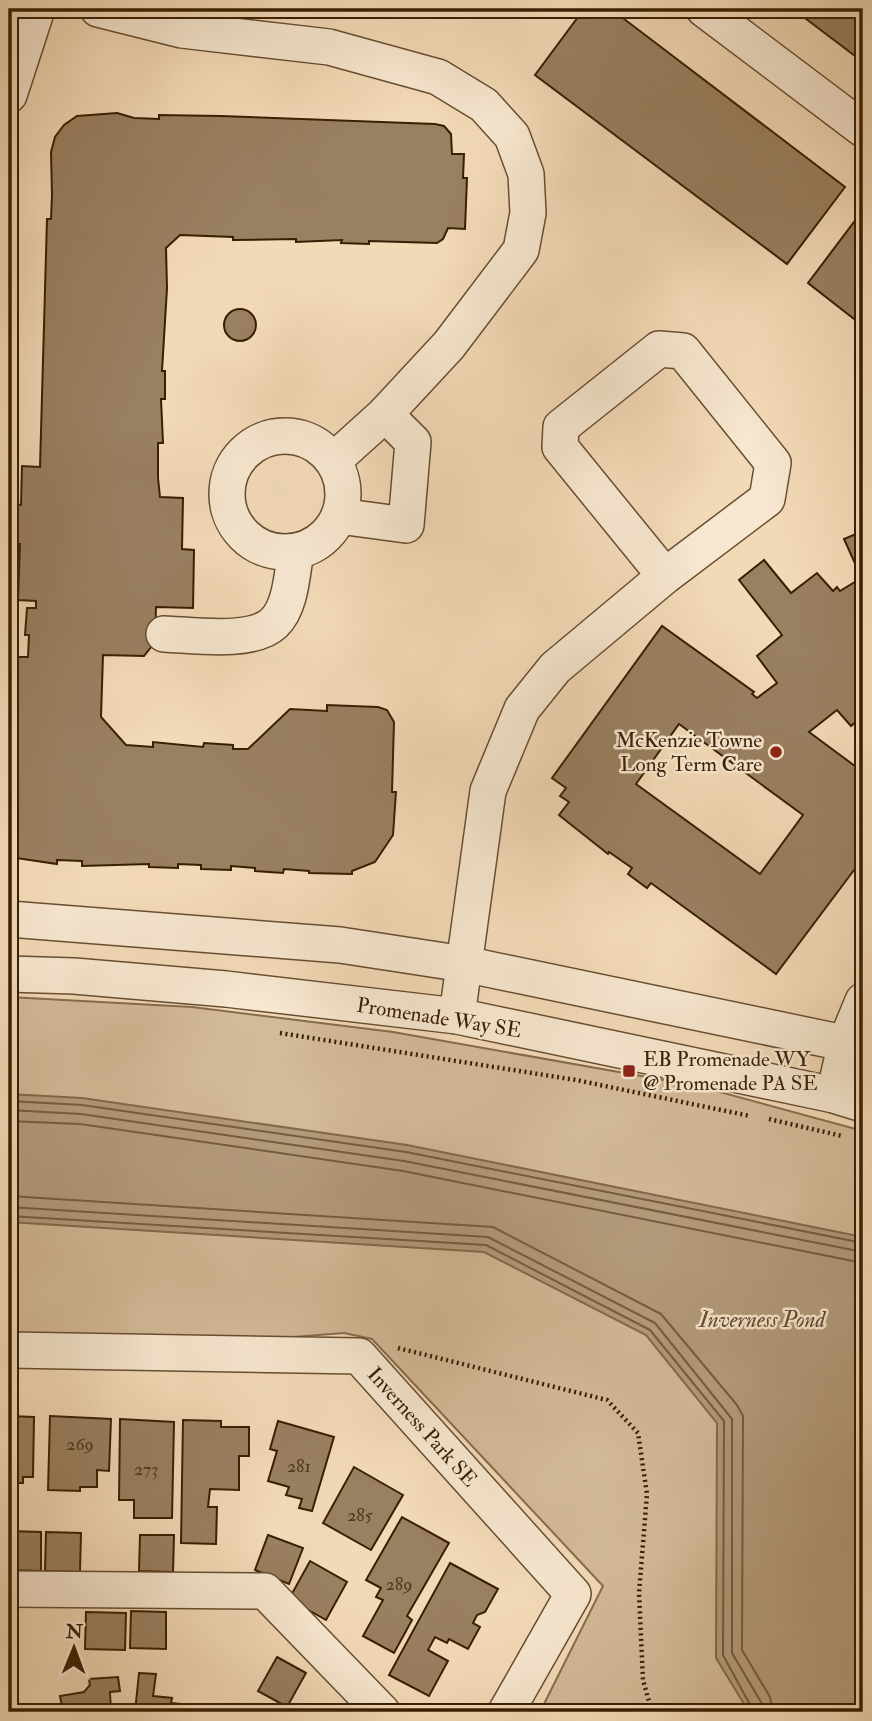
<svg xmlns="http://www.w3.org/2000/svg" width="872" height="1721" font-family="'IM FELL Double Pica',serif">
  <rect width="100%" height="100%" fill="#f3dab7"/>
  <filter id="stains"><feTurbulence type="fractalNoise" baseFrequency=".00286" numOctaves="4"/><feColorMatrix values="0 0 0 0 .2 0 0 0 0 .09 0 0 0 0 .02 0 0 0 .5 -.17"/></filter>
  <radialGradient id="worn" r=".72"><stop offset=".6" stop-color="#630" stop-opacity="0"/><stop offset="1" stop-color="#630" stop-opacity=".3"/></radialGradient>
  <polygon fill="#d3ba98" stroke="#866c4e" stroke-width="2" points="9,997 192,1007 393,1032 698,1086 863,1131 863,1712 540,1712 603,1586 372,1339 344,1333 216,1343 9,1340"/>
  <polygon fill="#b39a7a" stroke="#82694a" stroke-width="2" points="9,1094 82,1098 407,1145 863,1237 863,1712 749,1712 716,1658 717,1423 646,1335 484,1252 9,1222"/>
  <g fill="none" stroke-linecap="round" stroke-linejoin="round">
    <g stroke="#765c3e" stroke-width="2">
      <polyline points="9,1101 82,1105 406,1152 863,1243"/>
      <polyline points="9,1110 81,1114 404,1161 863,1252"/>
      <polyline points="9,1121 80,1124 403,1171 863,1263"/>
      <polyline points="9,1196 493,1227 661,1314 737,1405 743,1416 742,1650 770,1697 773,1712"/>
      <polyline points="9,1207 488,1237 655,1323 732,1419 732,1653 761,1702 763,1712"/>
      <polyline points="9,1216 486,1245 650,1330 724,1421 723,1655 754,1712"/>
    </g>
  </g>
  <g fill="#998061" stroke="#381f03" stroke-width="2" fill-rule="evenodd">
    <polygon points="584,9 608,9 615,12 845,187 787,264 535,75"/>
    <polygon points="793,9 863,9 863,62"/>
    <polygon points="117,113 134,118 159,119 159,115 220,116 435,124 444,126 451,134 452,154 464,154 463,178 467,178 465,229 448,228 443,239 437,243 369,241 369,244 341,243 342,240 296,242 296,239 233,240 233,237 180,235 166,248 167,288 162,371 165,371 165,399 161,399 163,443 158,443 158,478 160,497 183,498 182,549 194,550 193,608 156,607 155,642 144,656 103,655 101,717 126,745 153,747 153,742 203,747 204,743 233,745 233,749 248,749 290,709 327,711 327,705 378,707 387,710 394,722 392,792 396,792 393,835 375,862 352,871 352,874 309,873 309,871 284,869 283,873 255,871 255,868 231,866 231,870 201,869 201,865 178,864 178,868 149,867 149,864 82,866 82,861 57,860 57,864 9,857 9,657 28,657 29,635 25,635 27,608 36,608 36,601 18,600 20,544 9,544 9,504 21,505 22,466 40,467 47,219 51,219 52,195 51,152 55,137 64,125 77,116"/>
    <polygon points="863,210 863,326 808,283"/>
    <circle cx="240" cy="325" r="16"/>
    <polygon points="863,531 863,574 859,567 857,568 844,539"/>
    <path d="M764 560 791 593 817 573 833 591 837 587 840 591 863 577V716L851 726 837 710 809 732 863 772V853L857 866 776 974 651 883 647 888 628 874 632 868 609 852 608 854 559 815 569 802 560 796 566 788 552 778 662 626 754 692 752 694 757 698 777 683 757 656 782 635 739 580ZM679 724 803 815 760 874 636 784Z"/>
    <polygon points="9,1416 34,1417 33,1477 23,1477 23,1483 9,1483"/>
    <polygon points="50,1416 111,1419 109,1471 97,1470 97,1487 80,1487 80,1491 48,1490"/>
    <polygon points="120,1419 174,1422 172,1518 134,1518 134,1500 119,1500"/>
    <polygon points="183,1420 221,1421 221,1427 249,1427 249,1456 239,1456 239,1490 210,1489 208,1507 217,1507 216,1544 181,1543"/>
    <polygon points="278,1421 334,1437 312,1511 299,1508 302,1499 286,1495 289,1487 268,1481 277,1451 270,1449"/>
    <polygon points="354,1467 403,1495 371,1550 323,1523"/>
    <polygon points="402,1517 449,1543 407,1616 412,1620 394,1653 363,1636 383,1600 376,1597 381,1588 366,1580"/>
    <polygon points="9,1531 41,1532 41,1571 9,1570"/>
    <polygon points="46,1532 81,1533 80,1572 45,1571"/>
    <polygon points="140,1535 174,1535 173,1572 139,1571"/>
    <polygon points="268,1535 303,1548 289,1584 255,1570"/>
    <polygon points="310,1561 347,1582 326,1620 289,1599"/>
    <polygon points="450,1563 498,1589 485,1612 477,1615 473,1623 480,1627 468,1649 449,1639 447,1643 435,1637 428,1650 448,1661 429,1696 389,1675"/>
    <polygon points="131,1611 166,1612 166,1649 130,1648"/>
    <polygon points="86,1612 126,1613 125,1650 85,1649"/>
    <polygon points="277,1657 306,1673 287,1707 258,1691"/>
    <polygon points="139,1673 156,1674 153,1696 172,1698 171,1703 192,1705 191,1712 135,1712"/>
    <polygon points="118,1677 120,1691 110,1692 111,1712 63,1712 60,1696 84,1692 90,1685 89,1679"/>
  </g>
  <g fill="none" stroke-linecap="round" stroke-linejoin="round">
    <defs>
      <g id="minor">
        <polyline points="98,9 182,30 329,47 438,77 484,105 512,136 526,174 528,213 521,250 449,345 385,414 333,461"/>
        <polyline points="704,9 863,129"/>
        <polyline points="9,95 37,9"/>
        <circle cx="285" cy="494" r="58"/>
        <polyline points="339,516 406,525 413,442 385,414"/>
        <path d="M164 634C193 635 252 644 274 623 291 607 292 573 296 551"/>
        <polyline points="9,919 340,945 464,964 863,1047"/>
        <polyline points="9,974 74,976 226,989 457,1016 834,1095 863,1104"/>
        <polyline points="457,1016 488,791 522,709 555,668 665,576 767,499 773,463 683,351 659,349 561,427 560,447 665,576"/>
        <polyline points="834,1095 846,1042 863,1001"/>
        <polyline points="9,1350 359,1356 573,1594 506,1712"/>
        <polyline points="9,1589 265,1591 382,1712"/>
      </g>
    </defs>
    <use href="#minor" stroke="#674e30" stroke-width="38"/>
    <g stroke="#381f03" stroke-width="4.5" stroke-dasharray="2 3.5" stroke-linecap="butt">
      <polyline points="280,1033 576,1080 750,1116"/>
      <polyline points="769,1119 842,1136"/>
      <polyline points="398,1348 607,1400 638,1433 647,1494 639,1593 643,1680 652,1712"/>
    </g>
    <use href="#minor" stroke="#f7e7d0" stroke-width="35"/>
  </g>
  <g fill="#8f2418" stroke="#f7e7d0" stroke-width="2.5">
    <circle cx="776" cy="752" r="7"/>
    <rect x="622" y="1064" width="14" height="14" rx="3.5"/>
  </g>
  <g text-anchor="middle" dominant-baseline="central" stroke-width="5" stroke-linejoin="round" paint-order="stroke">
    <g font-size="18" fill="#50371a">
      <text x="80" y="1444">269</text>
      <text x="299" y="1466">281</text>
      <text x="146" y="1469">273</text>
      <text x="360" y="1515">285</text>
      <text x="399" y="1584">289</text>
    </g>
    <g font-size="21" fill="#381f03" stroke="#f7e7d0" text-anchor="end">
      <text x="762" y="740">McKenzie Towne<tspan x="762" dy="24">Long Term Care</tspan></text>
      <text x="643" y="1059" text-anchor="start">EB Promenade WY<tspan x="643" dy="24">@ Promenade PA SE</tspan></text>
    </g>
    <g font-size="21" fill="#381f03" stroke="#f7e7d0">
      <text transform="translate(439 1018) rotate(9)">Promenade Way SE</text>
      <text transform="translate(422 1427) rotate(48)">Inverness Park SE</text>
    </g>
    <g font-size="23" font-style="italic" fill="#634a2d" stroke="#f7e7d0">
      <text x="762" y="1319">Inverness Pond</text>
    </g>
  </g>
  <rect width="872" height="1721" fill="none" stroke="#f3dab7" stroke-width="35"/>
  <rect x="10" y="10" width="851" height="1700" fill="none" stroke="#381f03" stroke-width="3.5"/>
  <rect x="18" y="18" width="837" height="1686" fill="none" stroke="#381f03" stroke-width="2"/>
  <g transform="translate(74 1648) rotate(1)" stroke="#f7e7d0" stroke-width="5" paint-order="stroke">
  <path d="M0-5L12 26L0 18L-12 26Z" fill="#381f03"/>
  <text y="-10" font-size="19" font-weight="bold" text-anchor="middle" fill="#381f03">N</text>
  </g>
  <rect width="100%" height="100%" filter="url(#stains)"/>
  <rect width="100%" height="100%" fill="url(#worn)"/>
</svg>
